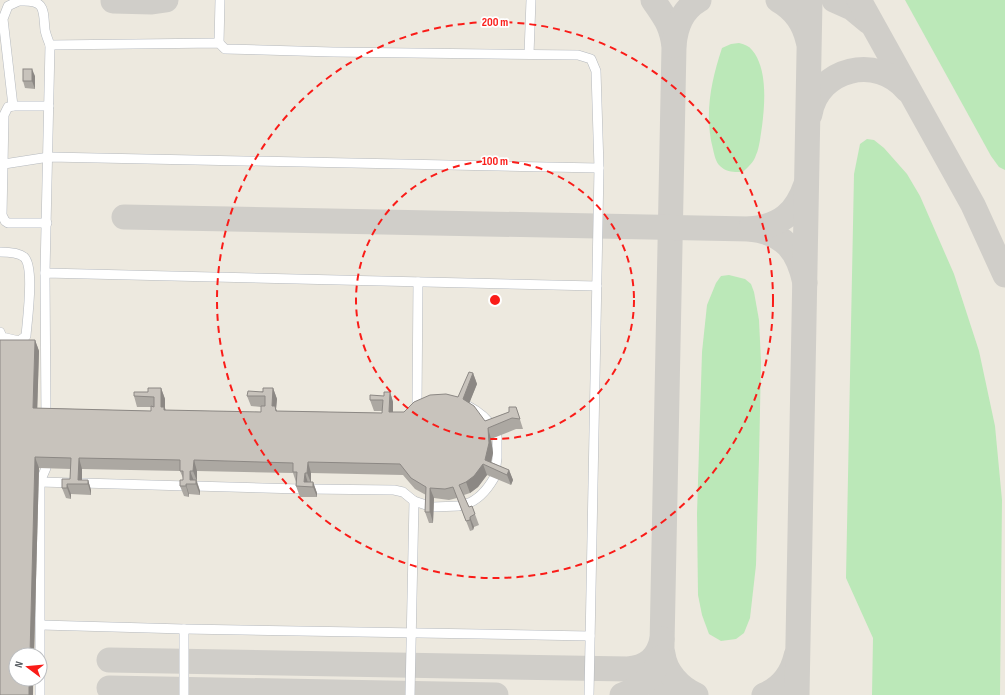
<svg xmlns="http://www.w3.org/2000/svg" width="1005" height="695" font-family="'Sofia Sans Condensed',sans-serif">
  <rect width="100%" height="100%" fill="#ede9df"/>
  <g fill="#bbe8b8">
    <polygon points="905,0 1005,0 1005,170 999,167 991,156"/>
    <path d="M739 43C744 44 749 46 752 50 770 71 764 115 760 140 759 145 758 151 756 155 754 162 748 167 743 172 735 172 727 173 720 166 716 163 714 154 713 149 704 115 711 81 722 48L731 44Z"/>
    <polygon points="867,139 874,140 884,148 907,174 920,196 954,274 979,351 995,426 1002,500 1000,695 872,695 873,638 846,578 854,174 860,144"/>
    <polygon points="729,275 745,279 751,284 754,292 759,320 761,362 759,458 756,565 750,618 744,633 736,639 721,641 709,634 702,615 698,595 697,514 702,352 707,305 716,283 721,276"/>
  </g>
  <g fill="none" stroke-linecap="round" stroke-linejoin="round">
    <g stroke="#d0cec9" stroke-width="25">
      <path d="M653 0C665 18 671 24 674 46L661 695"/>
      <path d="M778 0C794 9 804 22 808 41"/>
      <polyline points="834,0 852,8 869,22"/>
      <polyline points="859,0 973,205 1005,275"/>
      <polyline points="113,1 152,2 166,0"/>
      <path d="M674 45C676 26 682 10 699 0"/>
      <path d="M810 114C818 68 877 54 907 90"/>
      <path d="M124 217 750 229C785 233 798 251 805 283"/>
      <path d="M750 229C781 226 796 213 806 184"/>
      <path d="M663 654C665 672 680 688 696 695"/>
      <path d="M109 660 628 669C647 667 658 658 662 639"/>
      <polyline points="109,688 496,695"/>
      <path d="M622 695C640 689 654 676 660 658"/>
      <path d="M764 695C781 688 792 673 796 656"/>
      <polyline points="797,695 810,0"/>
    </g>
    <defs>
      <g id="minor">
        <polyline points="21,0 8,6 3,19 13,106 8,107 4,115 2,215 5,221 8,223 47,223"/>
        <path d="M21 1C46 0 43 10 45 30 46 35 48 40 50 45"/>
        <polyline points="219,43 220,0"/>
        <polyline points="529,54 531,0"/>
        <polyline points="13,106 49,106"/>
        <polyline points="4,164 49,157 599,168"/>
        <path d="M0 252C7 252 18 252 24 257 35 267 27 321 26 336L19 341 2 337 0 332"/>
        <polyline points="45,273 50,45 219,43 225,49 333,52 578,55 591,59 596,71 599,168 589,695"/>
        <polyline points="417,404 418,282"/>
        <path d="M468 406C480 412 487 418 494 429"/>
        <polyline points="46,419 45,273 597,286"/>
        <polyline points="495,473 497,458 497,437"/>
        <polyline points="40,482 75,483"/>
        <polyline points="82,483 187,486"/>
        <polyline points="194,486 300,489"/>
        <polyline points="308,489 394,490 403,492 414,501 429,506"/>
        <path d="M466 504C479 500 487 490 494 478"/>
        <polyline points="433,507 459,506"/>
        <polyline points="41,625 184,629 590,636"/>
        <polyline points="40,695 40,482 46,468"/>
        <polyline points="184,695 184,629"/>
        <polyline points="410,695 414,501"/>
      </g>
    </defs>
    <use href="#minor" stroke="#b5b9be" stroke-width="10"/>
    <use href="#minor" stroke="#fff" stroke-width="9"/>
  </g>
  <g fill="#aca8a2">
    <polygon points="35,76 35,89 25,88 23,81"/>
    <polygon points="35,340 39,351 37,408 151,411 151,407 137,407 134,396 161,388 165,399 165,410 261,412 261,407 251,406 247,396 273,388 277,399 276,409 277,411 382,413 382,411 374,411 370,400 384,396 390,392 393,402 393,412 404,412 458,397 473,373 477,384 469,403 485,421 509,412 516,407 523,429 516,429 491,439 493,453 491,462 509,470 513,480 511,485 487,475 478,487 470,493 464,495 469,507 472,506 479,525 474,527 473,530 470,531 457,498 449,500 434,498 433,523 429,523 425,512 426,495 415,489 403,475 311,473 311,482 313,482 317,493 317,497 300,497 296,486 296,482 293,473 197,471 197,481 200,491 200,495 189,494 189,497 184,496 180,486 183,480 183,478 180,471 82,469 82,480 88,480 91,490 91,495 71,494 71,499 66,498 62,488 70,479 71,469 39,468 33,695 0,695"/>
  </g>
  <g fill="#8c8884">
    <polygon points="32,69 35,76 35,89 32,81"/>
    <polygon points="35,340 39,351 37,418 33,408"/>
    <polygon points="473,373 477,384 467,409 463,399"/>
    <polygon points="161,388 165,399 165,408 168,417 161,407"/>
    <polygon points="273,388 277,399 276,409 279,417 272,406"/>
    <polygon points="390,392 393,402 393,422 389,412"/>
    <polygon points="488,428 491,439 493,453 490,467 485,460"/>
    <polygon points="35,457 39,468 34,655 30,655"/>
    <polygon points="79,458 82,469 82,484 78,480"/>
    <polygon points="194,460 197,471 197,481 193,471"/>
    <polygon points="308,462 311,473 311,483 307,473"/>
    <polygon points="483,464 487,475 478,487 470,493 466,482"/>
    <polygon points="509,470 513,480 511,485 507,475"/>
    <polygon points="190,471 194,481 190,480"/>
    <polygon points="305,473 308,483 304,482"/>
    <polygon points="88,480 91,490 91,495 88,484"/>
    <polygon points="196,480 200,491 200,495 196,484"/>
    <polygon points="313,482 317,493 317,497 313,487"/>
    <polygon points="67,484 71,494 71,499 67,488"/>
    <polygon points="186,484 189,494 189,497 186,486"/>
    <polygon points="430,488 434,498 433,523 430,512"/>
    <polygon points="470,517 474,527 473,530 470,520"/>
    <rect x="29" y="679" width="4" height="16"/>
  </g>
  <g fill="#c8c3bc" stroke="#8c8884">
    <rect x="23" y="69" width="9" height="12"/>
    <polygon points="0,340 35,340 33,408 151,411 151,406 154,407 154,397 134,396 134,392 148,392 148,388 161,388 161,407 164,407 164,410 261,412 261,406 265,406 265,396 247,396 248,391 263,392 263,388 273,388 272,406 275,406 276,411 382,413 383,400 370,400 370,395 384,396 384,392 390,392 389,412 404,412 414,402 430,395 446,394 458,397 469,372 473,373 463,399 474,406 485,421 509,412 509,407 516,407 520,419 512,418 488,428 489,443 485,460 509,470 507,475 483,464 474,476 466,482 459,485 469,507 472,506 475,514 470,517 470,520 466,521 453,487 445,489 430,488 430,512 425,512 426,487 411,478 400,464 308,462 307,473 305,473 304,482 313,482 313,487 296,486 297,472 293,472 293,463 194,460 193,471 190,471 190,480 196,480 196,484 186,484 186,486 180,486 180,480 183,480 183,471 180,471 180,460 79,458 78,480 88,480 88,484 67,484 67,488 62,488 62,479 70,479 71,458 35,457 30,655 16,655 16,679 29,679 29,695 0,695"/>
  </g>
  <g fill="none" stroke="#fa1c18" stroke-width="2" stroke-dasharray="7 5">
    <circle cx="495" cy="300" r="139"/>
    <circle cx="495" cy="300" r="278"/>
  </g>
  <circle cx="495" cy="300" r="6" fill="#fa1c18" stroke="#fff" stroke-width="2"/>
  <g font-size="12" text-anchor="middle" font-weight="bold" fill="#fa1c18" stroke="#fff" stroke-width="3.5" stroke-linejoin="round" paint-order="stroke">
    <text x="495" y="26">200 m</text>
    <text x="495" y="165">100 m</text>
  </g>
  <g transform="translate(28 667) rotate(286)"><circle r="19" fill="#ffffff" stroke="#bcbec0"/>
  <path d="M0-3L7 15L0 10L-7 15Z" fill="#fa1c18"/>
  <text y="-6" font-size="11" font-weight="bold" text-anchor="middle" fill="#585d62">N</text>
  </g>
</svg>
